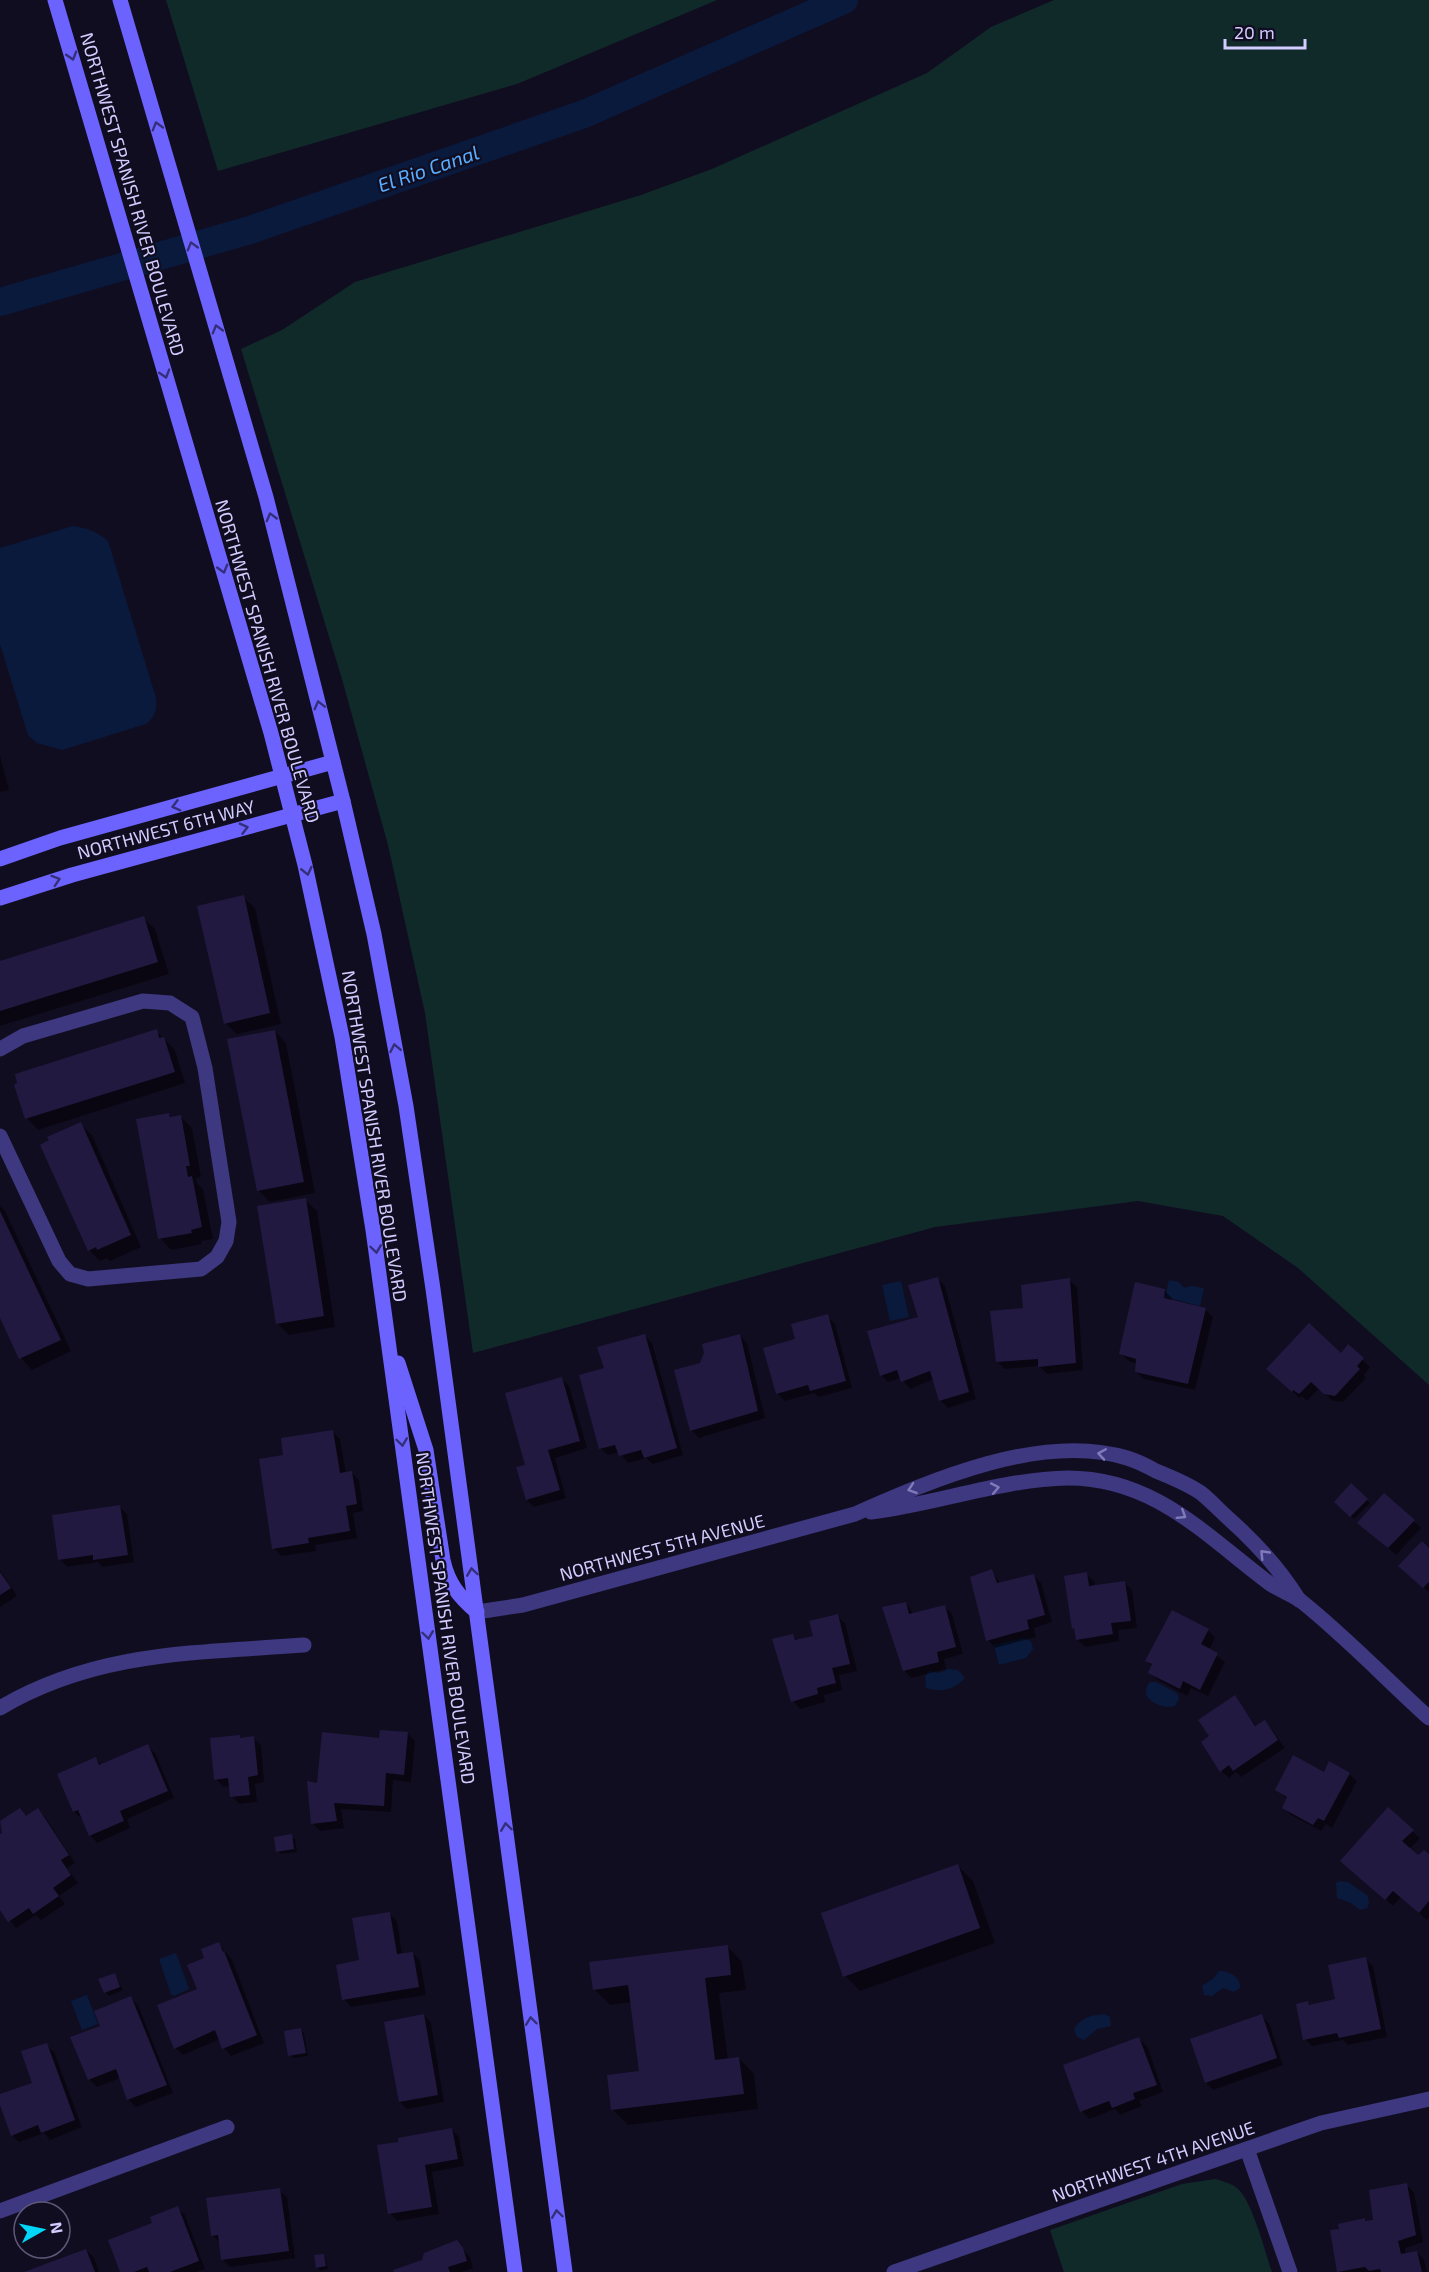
<svg xmlns="http://www.w3.org/2000/svg" width="1429" height="2272" font-family="'Exo 2',sans-serif">
  <rect width="100%" height="100%" fill="#110d20"/>
  <g fill="#102a2a">
    <polygon points="166,0 717,0 517,84 218,171"/>
    <polygon points="1054,0 1429,0 1429,1385 1298,1268 1223,1216 1138,1201 935,1227 473,1353 425,1013 388,845 342,679 241,349 282,330 355,282 641,195 712,169 927,73 991,27"/>
    <path d="M1215 2179C1223 2181 1230 2183 1237 2188 1252 2200 1265 2252 1272 2272H1064L1050 2230 1182 2184Z"/>
  </g>
  <g fill="#091a3d">
    <path d="M73 526C88 528 97 532 108 541L156 698C157 711 155 716 146 724L62 750 37 743 28 735 0 644V548Z"/>
    <polygon points="1169,1280 1179,1282 1184,1288 1191,1286 1204,1288 1200,1306 1165,1297"/>
    <polygon points="901,1281 909,1317 890,1321 882,1285"/>
    <polygon points="1024,1638 1031,1641 1033,1649 1026,1658 999,1665 994,1645"/>
    <path d="M948 1669 958 1670 965 1678C953 1690 942 1693 926 1688L925 1677 929 1671 939 1673Z"/>
    <path d="M1150 1682H1156L1177 1693 1179 1699 1175 1706C1161 1710 1136 1698 1150 1682Z"/>
    <polygon points="1340,1881 1348,1882 1368,1896 1369,1904 1367,1908 1360,1910 1351,1903 1337,1898 1336,1883"/>
    <polygon points="176,1953 189,1989 174,1996 171,1994 159,1959"/>
    <path d="M1219 1971C1229 1971 1241 1977 1240 1988L1234 1992 1223 1988 1212 1996 1204 1995 1202 1986 1214 1978Z"/>
    <polygon points="87,1995 98,2024 82,2030 71,2001"/>
    <path d="M1104 2014 1110 2017 1111 2026 1097 2029 1084 2040 1077 2037 1074 2029C1080 2018 1092 2015 1104 2014Z"/>
  </g>
  <g fill="#0007">
    <polygon points="0,755 9,790 0,792"/>
    <polygon points="243,897 255,908 281,1024 237,1034 225,1023"/>
    <polygon points="143,918 155,929 169,974 0,1026 0,963"/>
    <polygon points="156,1031 175,1050 185,1083 38,1130 27,1118"/>
    <polygon points="275,1031 286,1043 315,1193 270,1202 258,1190"/>
    <polygon points="169,1114 172,1118 180,1116 192,1128 201,1177 196,1178 197,1183 203,1189 213,1239 201,1241 202,1244 171,1250 160,1238"/>
    <polygon points="80,1124 92,1135 141,1247 110,1261 107,1258 100,1261 89,1250"/>
    <polygon points="305,1200 317,1211 335,1327 289,1335 277,1323"/>
    <polygon points="0,1206 5,1211 71,1351 32,1370 21,1358 0,1315"/>
    <polygon points="938,1279 945,1286 976,1399 948,1408 940,1400 934,1379 910,1389 901,1378 888,1382 881,1375 919,1318"/>
    <polygon points="1069,1280 1077,1287 1083,1370 1047,1374 1039,1366 1005,1369 998,1362 1025,1309"/>
    <polygon points="1164,1290 1172,1298 1171,1302 1205,1309 1213,1317 1195,1390 1144,1379 1136,1372 1137,1364 1129,1361 1121,1354"/>
    <polygon points="827,1316 835,1324 852,1388 819,1397 814,1393 785,1401 777,1393"/>
    <polygon points="644,1335 652,1343 683,1455 653,1464 646,1458 628,1463 619,1452 608,1455 600,1448 606,1369"/>
    <polygon points="739,1335 747,1343 765,1418 699,1438 691,1430 701,1365 706,1353"/>
    <polygon points="1348,1346 1370,1367 1364,1375 1366,1378 1343,1402 1333,1401 1319,1388 1307,1401 1302,1396 1300,1398 1275,1377 1341,1355"/>
    <polygon points="561,1378 569,1386 587,1448 555,1458 566,1498 534,1507 527,1500 527,1466"/>
    <polygon points="333,1432 340,1439 346,1473 351,1472 359,1480 363,1511 353,1513 357,1538 315,1545 316,1551 281,1556 274,1548 285,1457"/>
    <polygon points="1351,1485 1370,1503 1354,1519 1336,1502"/>
    <polygon points="120,1507 127,1514 134,1562 102,1567 98,1562 67,1567 60,1559"/>
    <polygon points="1414,1521 1421,1528 1396,1555 1367,1530"/>
    <polygon points="1429,1550 1429,1592 1407,1573"/>
    <polygon points="0,1570 17,1596 0,1607"/>
    <polygon points="991,1571 1001,1584 1033,1575 1041,1583 1052,1622 1034,1628 1036,1637 995,1648 988,1640"/>
    <polygon points="1086,1574 1094,1581 1095,1587 1124,1582 1132,1590 1137,1628 1118,1630 1119,1641 1085,1647 1077,1639 1076,1631 1073,1628"/>
    <polygon points="906,1603 914,1615 944,1606 952,1614 963,1654 944,1659 946,1669 911,1678 904,1670"/>
    <polygon points="837,1616 845,1623 857,1671 839,1675 842,1690 824,1695 825,1702 800,1709 793,1701 793,1636 798,1641 815,1637"/>
    <polygon points="1208,1630 1215,1638 1209,1650 1225,1662 1208,1696 1191,1688 1187,1696 1158,1680 1150,1673 1153,1667 1147,1661"/>
    <polygon points="1235,1697 1257,1727 1265,1721 1285,1748 1241,1777 1236,1772 1229,1778 1221,1771 1211,1737"/>
    <polygon points="408,1734 415,1741 411,1782 393,1780 391,1812 341,1809 344,1828 320,1831 312,1823 318,1785"/>
    <polygon points="239,1737 241,1739 253,1738 261,1745 264,1782 255,1784 257,1802 239,1804 232,1796 230,1786 223,1787 216,1779"/>
    <polygon points="147,1746 155,1753 174,1798 127,1819 130,1828 97,1843 90,1835 82,1819 74,1812 59,1774 95,1758 102,1765"/>
    <polygon points="1324,1774 1349,1774 1357,1781 1332,1828 1326,1824 1321,1831 1291,1815 1284,1808 1288,1800 1277,1790"/>
    <polygon points="20,1810 27,1817 38,1810 45,1817 75,1863 67,1868 78,1883 59,1896 65,1904 41,1920 36,1915 16,1928 0,1907 0,1836 4,1833 0,1823"/>
    <polygon points="1412,1831 1420,1838 1409,1849 1418,1857 1429,1856 1429,1917 1427,1920 1401,1897 1393,1906 1350,1868"/>
    <polygon points="291,1836 295,1839 297,1852 281,1854 278,1851"/>
    <polygon points="958,1866 973,1881 995,1943 860,1991 845,1976"/>
    <polygon points="389,1913 397,1921 402,1955 413,1953 420,1961 426,1995 351,2007 344,1999 361,1962"/>
    <polygon points="219,1944 232,1960 264,2043 231,2056 224,2048 220,2039 183,2055 175,2048"/>
    <polygon points="727,1946 742,1962 746,1990 719,1993 728,2060 739,2058 754,2074 758,2109 628,2125 613,2110 641,2072 632,2002 610,2005 594,1989"/>
    <polygon points="1365,1959 1373,1966 1387,2037 1348,2045 1343,2040 1312,2046 1305,2039 1308,2002 1311,2006 1337,2000"/>
    <polygon points="115,1975 123,1990 109,1996 105,1992"/>
    <polygon points="131,1998 138,2005 173,2093 136,2107 129,2100 120,2078 97,2087 89,2079 102,2027"/>
    <polygon points="424,2015 431,2023 444,2102 407,2109 400,2102"/>
    <polygon points="1261,2016 1269,2023 1283,2065 1213,2090 1206,2082"/>
    <polygon points="301,2030 304,2033 308,2056 293,2058 290,2055"/>
    <polygon points="1139,2039 1147,2046 1163,2092 1139,2101 1142,2106 1120,2115 1115,2109 1089,2119 1082,2111"/>
    <polygon points="46,2045 54,2052 82,2127 50,2140 44,2133 19,2142 12,2135 0,2096 34,2084"/>
    <polygon points="452,2130 459,2137 464,2166 432,2172 439,2214 397,2221 390,2213 378,2147"/>
    <polygon points="1406,2185 1414,2192 1423,2242 1405,2248 1406,2254 1417,2252 1424,2260 1427,2272 1340,2272 1365,2220 1367,2222 1374,2221"/>
    <polygon points="279,2190 287,2197 295,2258 230,2267 223,2260 220,2243 213,2235"/>
    <polygon points="177,2208 185,2215 205,2269 196,2272 121,2272 154,2224"/>
    <polygon points="456,2242 470,2257 473,2268 462,2272 396,2272 423,2261"/>
    <polygon points="86,2250 94,2258 99,2272 28,2272"/>
    <polygon points="323,2255 326,2259 328,2269 320,2271 317,2267"/>
  </g>
  <g fill="none" stroke-linecap="round" stroke-linejoin="round">
    <polyline stroke="#091a3d" stroke-width="28" points="0,302 250,230 584,114 844,0"/>
  </g>
  <g fill="#221941">
    <polygon points="244,895 270,1013 224,1024 197,906"/>
    <polygon points="144,916 158,962 0,1011 0,961"/>
    <polygon points="157,1029 159,1038 164,1037 175,1072 25,1119 14,1085 17,1083 15,1074"/>
    <polygon points="275,1030 304,1182 257,1191 227,1039"/>
    <polygon points="169,1113 170,1117 181,1115 190,1166 186,1166 188,1177 192,1176 202,1227 191,1230 192,1233 158,1239 136,1119"/>
    <polygon points="81,1122 131,1235 97,1250 96,1247 88,1251 40,1145 49,1140 47,1137"/>
    <polygon points="306,1198 324,1316 276,1324 257,1206"/>
    <polygon points="0,1211 61,1340 19,1359 0,1318"/>
    <polygon points="938,1277 969,1392 939,1401 930,1371 901,1382 897,1370 880,1376 867,1331 918,1317 908,1285"/>
    <polygon points="1070,1278 1076,1363 1038,1367 1038,1359 996,1362 990,1311 1023,1308 1021,1285"/>
    <polygon points="1135,1282 1165,1289 1164,1298 1206,1308 1188,1384 1135,1372 1136,1359 1119,1354"/>
    <polygon points="828,1314 846,1381 810,1391 808,1385 776,1394 763,1348 795,1339 791,1324"/>
    <polygon points="1309,1323 1341,1353 1348,1344 1364,1358 1357,1366 1360,1369 1335,1396 1324,1394 1311,1382 1299,1394 1293,1390 1292,1392 1266,1369"/>
    <polygon points="645,1334 677,1448 644,1458 641,1450 619,1456 615,1445 599,1449 579,1375 604,1368 597,1347"/>
    <polygon points="740,1334 758,1411 690,1431 674,1370 700,1363 704,1353 702,1344"/>
    <polygon points="562,1377 580,1441 548,1450 560,1490 526,1500 516,1467 525,1465 505,1393"/>
    <polygon points="333,1430 340,1473 352,1471 357,1504 346,1506 350,1531 308,1538 309,1543 272,1549 259,1459 283,1455 281,1438"/>
    <polygon points="1351,1483 1368,1499 1350,1517 1334,1502"/>
    <polygon points="1384,1493 1415,1520 1388,1548 1357,1523"/>
    <polygon points="120,1505 128,1555 93,1560 93,1555 58,1560 52,1515"/>
    <polygon points="1422,1541 1429,1548 1429,1582 1423,1588 1398,1566"/>
    <polygon points="992,1569 997,1583 1034,1574 1045,1615 1027,1620 1029,1629 986,1641 970,1577"/>
    <polygon points="0,1572 11,1588 0,1595"/>
    <polygon points="1087,1572 1089,1586 1125,1581 1131,1621 1111,1623 1113,1634 1076,1640 1074,1628 1072,1629 1064,1576"/>
    <polygon points="906,1602 909,1614 945,1605 956,1647 937,1652 939,1662 903,1671 882,1607"/>
    <polygon points="1172,1610 1209,1629 1201,1644 1218,1653 1200,1690 1183,1681 1180,1689 1148,1673 1152,1664 1145,1661"/>
    <polygon points="838,1614 850,1664 832,1668 836,1683 817,1688 818,1694 791,1702 772,1639 793,1634 795,1640 813,1636 809,1621"/>
    <polygon points="1235,1695 1255,1726 1265,1720 1278,1740 1233,1771 1229,1765 1220,1772 1201,1742 1209,1736 1198,1720"/>
    <polygon points="380,1730 408,1732 404,1775 386,1773 384,1806 334,1803 337,1821 311,1824 307,1781 317,1783 322,1732 379,1738"/>
    <polygon points="240,1735 240,1738 254,1736 258,1775 248,1777 250,1795 230,1797 228,1778 214,1780 210,1738"/>
    <polygon points="148,1744 168,1791 120,1811 124,1821 89,1836 78,1810 73,1812 57,1774 96,1757 99,1765"/>
    <polygon points="1293,1755 1324,1772 1329,1761 1350,1773 1324,1821 1318,1818 1313,1825 1282,1808 1287,1797 1275,1790"/>
    <polygon points="1388,1807 1414,1830 1402,1841 1418,1855 1424,1850 1429,1854 1429,1901 1419,1913 1393,1891 1385,1900 1340,1861"/>
    <polygon points="20,1808 26,1816 38,1808 69,1855 61,1860 71,1875 53,1888 59,1896 33,1914 29,1908 8,1922 0,1910 0,1834 2,1833 0,1821"/>
    <polygon points="292,1834 294,1849 276,1852 274,1837"/>
    <polygon points="958,1864 980,1928 843,1977 821,1913"/>
    <polygon points="390,1912 397,1954 413,1952 419,1987 342,2000 336,1965 359,1960 352,1918"/>
    <polygon points="219,1942 223,1952 224,1951 257,2035 222,2049 215,2030 174,2049 157,2005 197,1989 187,1965 204,1958 201,1949"/>
    <polygon points="728,1945 731,1975 705,1978 715,2060 739,2057 744,2094 611,2110 607,2075 639,2071 628,1985 593,1990 589,1962"/>
    <polygon points="1366,1957 1381,2029 1339,2038 1337,2033 1303,2040 1296,2004 1308,2001 1309,2005 1335,1999 1328,1965"/>
    <polygon points="115,1973 120,1987 104,1993 98,1979"/>
    <polygon points="131,1996 167,2085 127,2100 116,2069 88,2080 70,2037 100,2026 94,2011"/>
    <polygon points="424,2014 438,2095 399,2102 384,2022"/>
    <polygon points="1262,2014 1277,2058 1205,2083 1190,2039"/>
    <polygon points="301,2028 306,2053 288,2056 284,2031"/>
    <polygon points="1139,2037 1157,2085 1133,2093 1135,2099 1112,2108 1109,2101 1080,2112 1063,2065"/>
    <polygon points="47,2043 75,2120 41,2133 38,2125 11,2136 0,2105 0,2094 32,2083 21,2051"/>
    <polygon points="452,2128 458,2159 425,2165 432,2207 388,2214 377,2145 398,2142 398,2138"/>
    <polygon points="1407,2183 1416,2235 1398,2241 1401,2254 1417,2251 1422,2272 1381,2272 1380,2269 1369,2271 1365,2267 1337,2272 1330,2230 1339,2229 1338,2224 1365,2218 1365,2221 1373,2220 1369,2190"/>
    <polygon points="280,2188 289,2251 221,2260 218,2235 211,2236 206,2198"/>
    <polygon points="178,2206 199,2261 170,2272 149,2272 147,2267 134,2272 120,2272 108,2240 152,2223 150,2217"/>
    <polygon points="457,2240 463,2248 467,2261 448,2267 450,2272 394,2272 393,2270 422,2260 424,2253"/>
    <polygon points="86,2249 95,2272 24,2272"/>
    <polygon points="324,2254 326,2266 316,2268 314,2255"/>
  </g>
  <g fill="none" stroke-linecap="round" stroke-linejoin="round">
    <g stroke="#3d387f" stroke-width="15">
      <polyline points="0,1049 23,1036 143,1001 170,1003 192,1017 205,1068 229,1222 226,1241 217,1257 201,1269 88,1279 70,1274 59,1261 0,1136"/>
      <path d="M871 1512C937 1504 1002 1479 1068 1478 1155 1478 1206 1536 1269 1583 1279 1590 1291 1594 1301 1601 1345 1636 1387 1680 1429 1718"/>
      <path d="M477 1612 523 1605 855 1514C932 1480 1042 1432 1127 1458 1137 1461 1147 1466 1156 1471 1171 1477 1188 1484 1201 1493 1210 1500 1219 1510 1228 1518 1255 1542 1280 1569 1299 1600"/>
      <path d="M0 1708C96 1651 197 1653 304 1645"/>
      <polyline points="1247,2149 1290,2272"/>
      <polyline points="0,2211 227,2127"/>
      <polyline points="894,2272 1321,2123 1429,2099"/>
    </g>
    <g stroke="#6c63ff" stroke-width="15">
      <polyline points="55,0 271,733 305,865 342,1037 373,1230 515,2272"/>
      <polyline points="120,0 266,497 343,801 374,934 406,1106 433,1289 565,2272"/>
      <polyline points="0,859 60,838 333,762"/>
      <polyline points="0,898 72,875 343,801"/>
      <path d="M398 1363 426 1450 443 1560C448 1583 459 1597 477 1612"/>
    </g>
  </g>
  <defs><path id="oneway-chevron" d="M-2-3.5L2.5 0L-2 3.5" fill="none" stroke-width="1.6" stroke-linecap="round" stroke-linejoin="round" transform="scale(1.5)"/></defs>
  <g stroke="#352f79">
    <use href="#oneway-chevron" transform="translate(72 56) rotate(73)"/>
    <use href="#oneway-chevron" transform="translate(157 126) rotate(-106)"/>
    <use href="#oneway-chevron" transform="translate(192 246) rotate(-106)"/>
    <use href="#oneway-chevron" transform="translate(217 329) rotate(-106)"/>
    <use href="#oneway-chevron" transform="translate(165 374) rotate(73)"/>
    <use href="#oneway-chevron" transform="translate(271 517) rotate(-105)"/>
    <use href="#oneway-chevron" transform="translate(223 569) rotate(74)"/>
    <use href="#oneway-chevron" transform="translate(319 705) rotate(-104)"/>
    <use href="#oneway-chevron" transform="translate(176 806) rotate(165)"/>
    <use href="#oneway-chevron" transform="translate(244 828) rotate(-15)"/>
    <use href="#oneway-chevron" transform="translate(307 871) rotate(77)"/>
    <use href="#oneway-chevron" transform="translate(56 880) rotate(-18)"/>
    <use href="#oneway-chevron" transform="translate(395 1048) rotate(-101)"/>
    <use href="#oneway-chevron" transform="translate(376 1249) rotate(82)"/>
    <use href="#oneway-chevron" transform="translate(402 1442) rotate(82)"/>
    <use href="#oneway-chevron" transform="translate(472 1572) rotate(-98)"/>
    <use href="#oneway-chevron" transform="translate(428 1635) rotate(82)"/>
    <use href="#oneway-chevron" transform="translate(506 1827) rotate(-98)"/>
    <use href="#oneway-chevron" transform="translate(531 2021) rotate(-97)"/>
    <use href="#oneway-chevron" transform="translate(557 2214) rotate(-98)"/>
  </g>
  <g stroke="#807bb9">
    <use href="#oneway-chevron" transform="translate(1102 1454) rotate(-171)"/>
    <use href="#oneway-chevron" transform="translate(995 1488) rotate(-11)"/>
    <use href="#oneway-chevron" transform="translate(912 1489) rotate(161)"/>
    <use href="#oneway-chevron" transform="translate(1182 1515) rotate(32)"/>
    <use href="#oneway-chevron" transform="translate(1264 1554) rotate(-134)"/>
  </g>
  <g text-anchor="middle" dominant-baseline="central" stroke-width="4.5" stroke-linejoin="round" paint-order="stroke">
    <g font-size="18" fill="#d3ccff" stroke="#110d20">
      <text transform="translate(133 194) rotate(74)">NORTHWEST SPANISH RIVER BOULEVARD</text>
      <text transform="translate(268 661) rotate(74)">NORTHWEST SPANISH RIVER BOULEVARD</text>
      <text transform="translate(166 829) rotate(-15)">NORTHWEST 6TH WAY</text>
      <text transform="translate(375 1136) rotate(81)">NORTHWEST SPANISH RIVER BOULEVARD</text>
      <text transform="translate(662 1547) rotate(-15)">NORTHWEST 5TH AVENUE</text>
      <text transform="translate(446 1618) rotate(82)">NORTHWEST SPANISH RIVER BOULEVARD</text>
      <text transform="translate(1153 2161) rotate(-19)">NORTHWEST 4TH AVENUE</text>
    </g>
    <g font-size="20" font-style="italic" fill="#5aadff" stroke="#110d20">
      <text transform="translate(428 168) rotate(-19)">El Rio Canal</text>
    </g>
  </g>
  <g transform="translate(42 2230) rotate(81)"><circle r="28" fill="#110d20" stroke="#5f5979" stroke-width="1.5"/>
  <path d="M0-4.5L10 22L0 15L-10 22Z" fill="#00d6f7"/>
  <text y="-9" font-size="16" font-weight="bold" text-anchor="middle" fill="#d3ccff">N</text>
  </g>
  <path d="M1225 39v9h80v-9" fill="none" stroke="#d3ccff" stroke-width="3"/>
  <text x="1234" y="39" font-size="18" fill="#d3ccff" stroke="#110d20" stroke-width="4.5" paint-order="stroke">20 m</text>
</svg>
